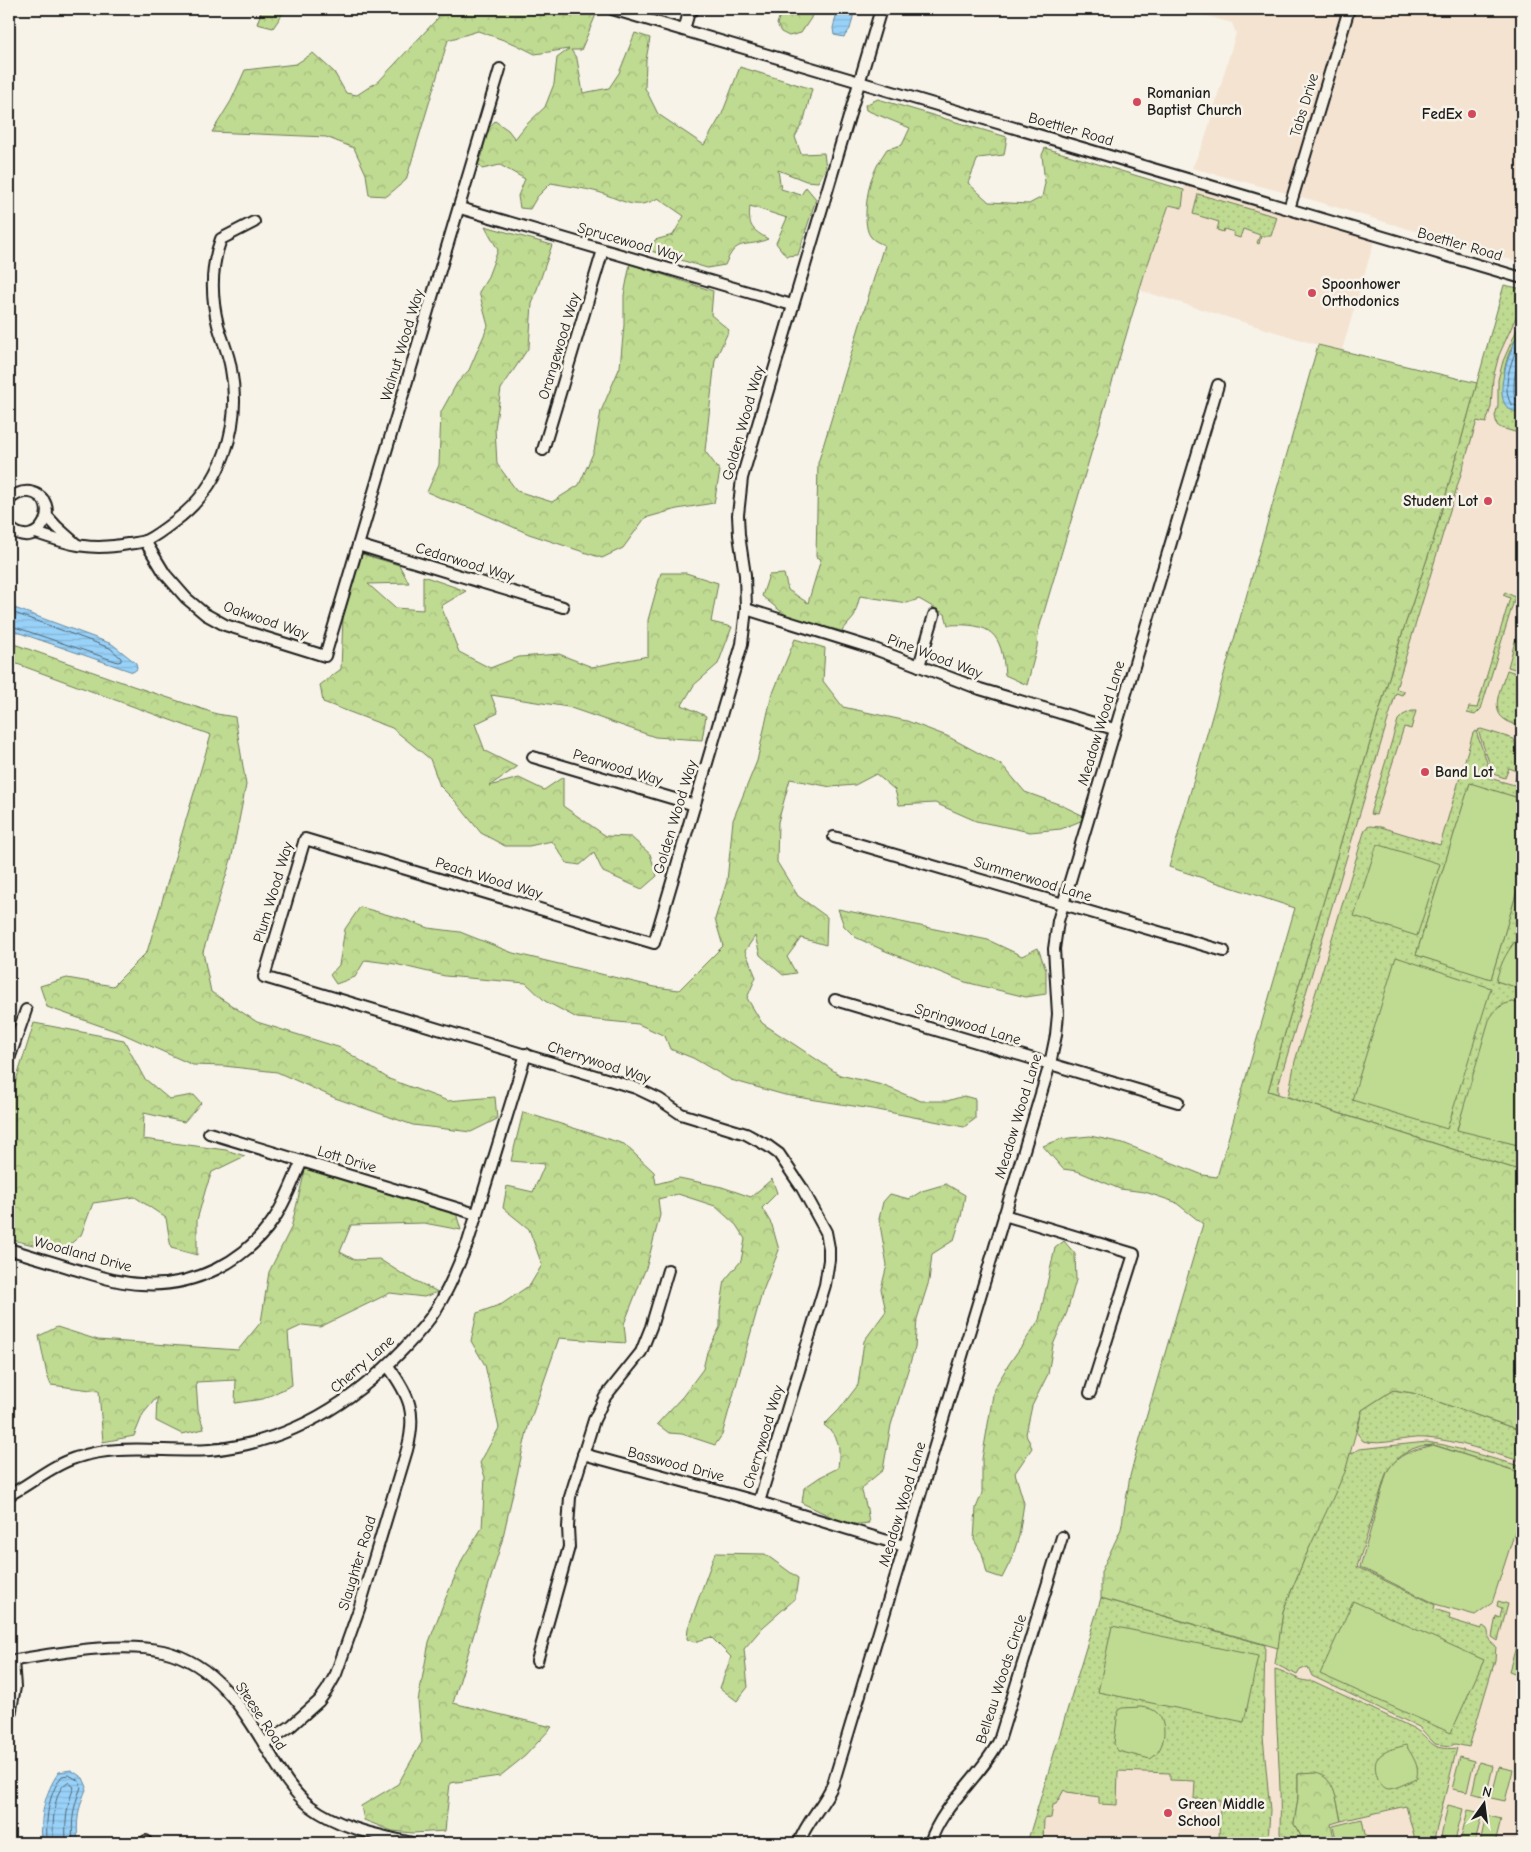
<svg xmlns="http://www.w3.org/2000/svg" width="1531" height="1852" font-family="'Comic Neue',sans-serif">
  <defs>
    <pattern id="grass-dots" width="8" height="8" patternUnits="userSpaceOnUse" patternTransform="scale(1.25)"><rect width="8" height="8" fill="#bfda91"/><path d="M2 2h.1M6 6h.1" fill="none" stroke="#a4ba7c" stroke-width="1.8" stroke-linecap="round"/></pattern>
    <pattern id="forest-crowns" width="20" height="18" patternUnits="userSpaceOnUse" patternTransform="scale(1.25)"><rect width="20" height="18" fill="#bfda91"/><path d="M2 6a3 3 0 1 1 6 0M12 15a3 3 0 1 1 6 0" fill="none" stroke="#a4ba7c"/></pattern>
    <pattern id="water-rules" width="6" height="5" patternUnits="userSpaceOnUse" patternTransform="scale(1.25)"><rect width="6" height="5" fill="#99d2f9"/><path d="M0 2.5h6" fill="none" stroke="#83b4d5"/></pattern>
  </defs>
  <rect width="100%" height="100%" fill="#f7f3e8"/>
  <filter id="ink" filterUnits="userSpaceOnUse"><feTurbulence type="fractalNoise" baseFrequency=".02" numOctaves="2"/><feDisplacementMap in="SourceGraphic" scale="10" xChannelSelector="R" yChannelSelector="G"/><feConvolveMatrix kernelMatrix="1 2 1 2 8 2 1 2 1" color-interpolation-filters="sRGB"/></filter>
  <g filter="url(#ink)">
    <g fill="#f4e3d1">
      <polygon points="1183,9 1522,9 1522,263 1302,197 1192,168 1205,139 1236,33 1232,23"/>
      <polygon points="1185,178 1376,235 1342,350 1318,345 1139,290 1169,205 1182,208"/>
      <polygon points="1504,288 1522,293 1522,1171 1268,1091 1433,541"/>
      <polygon points="1413,1393 1522,1431 1522,1843 1027,1843 1101,1598 1278,1648 1345,1472 1357,1431"/>
    </g>
    <g fill="url(#grass-dots)" stroke="#6e7b56">
      <polygon points="1198,194 1277,217 1271,236 1261,236 1259,244 1257,243 1260,235 1243,229 1240,238 1234,236 1234,232 1224,229 1223,232 1217,230 1219,222 1193,214"/>
      <polygon points="1504,285 1518,288 1522,297 1522,304 1499,355 1493,378 1491,407 1486,423 1477,421 1396,689 1404,691 1404,693 1402,695 1396,693 1278,1086 1278,1094 1268,1091 1400,640 1433,541"/>
      <path d="M1522 318C1522 328 1518 335 1513 344 1503 366 1500 384 1508 408L1522 414V434L1501 428 1497 425 1495 416 1498 405V380L1503 361Z"/>
      <polygon points="1505,592 1515,597 1481,709 1475,715 1467,713 1469,707 1477,708 1510,598 1503,595"/>
      <polygon points="1517,634 1522,636 1522,671 1508,667"/>
      <path d="M1507 670 1522 675V728C1516 725 1509 723 1504 719 1489 708 1503 684 1507 670Z"/>
      <polygon points="1412,711 1416,711 1411,729 1404,727 1376,815 1370,814 1398,720 1403,715"/>
      <path d="M1481 729 1514 739C1517 747 1515 755 1517 763 1519 771 1522 775 1522 783L1515 781 1517 771 1509 768 1505 778 1493 774 1478 730Z"/>
      <polygon points="1476,731 1491,774 1489,778 1522,787 1522,799 1470,784 1416,955 1491,978 1522,874 1522,934 1511,946 1497,981 1522,989 1522,1005 1513,1002 1500,1006 1457,1129 1522,1146 1522,1171 1288,1097 1295,1061 1365,829 1369,826 1381,827 1440,845 1473,733"/>
      <path d="M1393 1390 1413 1393 1522 1431V1473L1434 1445 1421 1446 1412 1449 1400 1456 1387 1471 1357 1567 1435 1605 1434 1609 1450 1614 1449 1619 1481 1629 1483 1626 1487 1629C1491 1638 1485 1639 1496 1646L1495 1660 1469 1747 1455 1744 1450 1746 1435 1744 1419 1727 1312 1676 1308 1667 1300 1670 1297 1675 1275 1664 1283 1611 1306 1555 1350 1454 1359 1449 1427 1442 1444 1445 1520 1466 1521 1461C1490 1453 1457 1440 1426 1438 1405 1436 1383 1447 1363 1441L1357 1433 1362 1410Z"/>
      <polygon points="1101,1598 1265,1645 1263,1736 1270,1810 1268,1842 1219,1843 1220,1800 1194,1799 1195,1781 1170,1780 1170,1773 1118,1771 1117,1805 1099,1804 1099,1797 1067,1792 1064,1790 1056,1804 1053,1805 1051,1818 1044,1819 1043,1843 1027,1843"/>
      <polygon points="1498,1601 1508,1604 1498,1641 1492,1637 1496,1616 1500,1618 1502,1608 1497,1606"/>
      <path d="M1275 1669C1288 1672 1300 1683 1313 1681L1413 1728C1434 1740 1428 1751 1457 1748L1433 1843H1416L1406 1806 1341 1821C1335 1793 1334 1770 1298 1774V1798L1294 1824 1305 1843H1294L1285 1835 1281 1837 1280 1833C1282 1778 1275 1724 1275 1669Z"/>
    </g>
    <g fill="url(#forest-crowns)" stroke="#6e7b56">
      <polygon points="262,9 286,9 273,28 257,24"/>
      <path d="M441 9 598 10 581 50H571L577 59 583 93 609 88 619 73 635 33 650 38 646 60 645 88 658 114 704 145 722 114 740 67 812 89 804 120 795 137 801 154 824 153 826 168 818 182 806 181 778 170 781 189 801 195 806 187 816 199 798 255 786 256 776 243 787 218 750 206C748 226 751 229 768 239 745 249 737 236 725 265L707 268 651 251 655 240 673 235 684 216 658 198C635 212 621 199 598 192 583 188 566 186 551 183L537 197 530 209 520 208 518 196 525 179 500 165 482 169 477 162 482 156 486 131 495 121 508 130 515 139 526 125 545 107 554 84 557 58 569 49 535 54 515 44 478 31 448 40 406 180 387 196 369 195 366 174 354 148 326 137 212 132 231 101 245 70 296 64 313 53 334 72 346 93 357 95 380 80 438 18Z"/>
      <polygon points="782,9 813,9 811,18 801,33 789,36 781,32 777,24"/>
      <path d="M878 99 1007 137 1004 155 978 158 968 183 989 202 1029 204 1042 197 1045 183 1042 155 1045 148 1184 190 1182 208 1169 205 1144 275 1038 632 1037 647 1027 685 1005 675C1002 632 991 623 948 625L945 614 919 599 907 603 860 596 854 617 842 631 789 618 762 596 769 575 784 574 788 590 808 603 821 559 816 557 818 463 884 245C880 243 874 241 871 237 862 227 867 193 871 180 875 169 880 159 887 149L902 145 910 128 866 110 865 105Z"/>
      <polygon points="485,226 552,245 532,304 529,347 501,389 495,428 497,464 517,491 552,502 579,485 594,451 601,411 620,367 624,325 624,295 630,264 713,291 711,315 729,330 715,360 705,451 720,471 714,503 677,509 645,518 623,548 602,558 529,534 470,508 443,499 427,492 439,465 441,412 457,383 469,370 488,326 479,292 487,279 498,250"/>
      <polygon points="1318,345 1477,383 1433,541 1400,640 1268,1091 1522,1171 1522,1400 1517,1409 1522,1420 1522,1431 1413,1393 1393,1390 1362,1410 1345,1472 1306,1555 1283,1611 1278,1648 1101,1598 1101,1572 1121,1529 1130,1476 1141,1435 1203,1224 1175,1202 1145,1192 1120,1189 1077,1171 1063,1169 1043,1146 1061,1139 1090,1136 1123,1143 1203,1175 1217,1177 1295,908 1169,867"/>
      <polygon points="362,554 399,565 409,583 368,584 395,608 423,610 423,576 466,591 441,606 459,652 490,668 519,657 559,654 592,667 648,656 648,620 661,573 686,573 718,583 711,622 732,627 718,664 694,685 682,705 706,716 702,740 655,737 568,707 491,695 498,713 475,724 485,751 517,767 489,786 519,778 544,790 563,777 563,806 606,836 631,837 650,854 657,876 642,889 603,872 594,853 580,865 567,863 552,841 529,846 505,846 481,833 456,802 440,786 430,759 392,728 323,702 320,685 341,669 343,617"/>
      <polygon points="795,639 825,648 823,681 843,707 907,721 947,736 1003,766 1025,792 1061,805 1088,818 1061,829 1030,832 976,821 935,803 899,805 895,790 876,774 855,785 831,787 790,779 778,822 777,862 798,896 827,917 826,945 801,938 787,957 796,973 783,975 760,955 755,936 745,951 756,977 747,998 762,1023 840,1075 882,1085 921,1101 947,1101 964,1096 975,1099 975,1119 964,1127 878,1110 785,1095 731,1080 693,1058 670,1049 665,1036 638,1024 577,1018 545,1001 526,983 445,976 395,964 365,960 355,977 336,984 330,975 339,965 345,929 360,907 403,919 429,928 460,932 513,953 655,987 679,990 723,946 715,919 727,881 733,820 757,761 771,698"/>
      <polygon points="9,640 14,644 133,686 217,714 235,717 246,785 232,856 203,952 211,992 257,1022 341,1048 389,1079 448,1101 495,1097 497,1119 471,1132 413,1125 335,1098 277,1072 224,1066 193,1065 121,1033 47,1007 40,986 67,978 113,986 147,952 211,735 9,661"/>
      <polygon points="838,909 988,940 1022,956 1038,948 1046,970 1046,994 1026,997 965,982 883,950 855,937 844,926"/>
      <polygon points="34,1023 124,1040 144,1078 169,1099 194,1095 201,1103 184,1122 144,1113 143,1139 226,1150 245,1156 212,1172 206,1188 197,1220 197,1255 171,1248 166,1218 135,1197 93,1203 81,1235 61,1252 9,1239 9,1103"/>
      <polygon points="523,1112 624,1144 654,1172 656,1184 679,1178 722,1187 751,1197 772,1179 777,1193 762,1208 772,1225 779,1250 762,1293 722,1435 715,1445 682,1434 669,1433 657,1424 683,1396 703,1369 707,1352 720,1327 720,1311 725,1280 741,1261 745,1239 736,1225 715,1206 678,1194 658,1199 660,1215 647,1265 624,1324 626,1343 559,1338 528,1427 502,1541 453,1703 552,1727 525,1756 500,1776 450,1783 445,1831 413,1833 392,1831 364,1820 361,1806 398,1784 422,1742 418,1701 429,1642 444,1602 463,1558 482,1528 485,1477 480,1463 499,1428 485,1365 471,1341 477,1313 502,1304 530,1285 542,1265 529,1229 503,1208 507,1186 533,1192 545,1164 511,1161"/>
      <polygon points="306,1166 456,1213 461,1230 424,1223 351,1225 340,1252 355,1260 379,1259 404,1275 438,1292 424,1297 390,1293 320,1327 303,1325 288,1332 292,1385 263,1399 235,1403 236,1380 196,1382 198,1410 204,1429 182,1434 156,1421 157,1397 143,1414 134,1436 103,1442 99,1391 51,1385 47,1375 39,1336 57,1327 98,1340 238,1350 261,1322 269,1272 291,1228"/>
      <path d="M946 1184 965 1195 961 1217 954 1240 932 1254 929 1281 917 1319 915 1347 891 1425 883 1470 861 1488 867 1509 869 1523 849 1525 802 1503 804 1488 820 1477 838 1468C840 1448 841 1438 824 1425L839 1410 858 1385 864 1341 886 1311 881 1289 887 1265 879 1219 883 1202 890 1194 909 1199 922 1191Z"/>
      <polygon points="1064,1241 1075,1254 1076,1280 1067,1312 1053,1345 1048,1374 1032,1406 1026,1434 1032,1448 1015,1473 1024,1503 1019,1536 1012,1558 1002,1578 987,1573 982,1553 974,1540 976,1508 982,1493 982,1459 994,1389 1009,1364 1025,1341 1039,1320 1055,1248"/>
      <polygon points="715,1553 765,1554 798,1578 795,1599 763,1627 744,1649 748,1687 737,1701 720,1688 731,1657 711,1637 694,1642 687,1639 688,1628"/>
      <path d="M1315 1773C1336 1776 1337 1805 1341 1821L1331 1824 1335 1843H1305L1294 1824 1298 1798V1774Z"/>
    </g>
    <g fill="#bfda91" stroke="#6e7b56">
      <polygon points="1470,783 1522,799 1522,874 1491,979 1416,955"/>
      <polygon points="1377,844 1440,864 1417,936 1354,916"/>
      <path d="M1522 934V989L1496 981C1502 960 1507 950 1522 934Z"/>
      <polygon points="1396,957 1491,988 1447,1129 1352,1100"/>
      <path d="M1513 1002 1522 1005V1146L1457 1130 1489 1020C1495 1010 1500 1004 1513 1002Z"/>
      <path d="M1433 1445 1522 1473V1510L1492 1603 1475 1615 1435 1604 1360 1567 1387 1472C1398 1453 1414 1450 1433 1445Z"/>
      <polygon points="1353,1601 1484,1660 1451,1733 1320,1674"/>
      <polygon points="1112,1626 1258,1656 1244,1722 1098,1692"/>
      <polygon points="1522,1626 1522,1673 1521,1672 1520,1675 1509,1671"/>
      <path d="M1141 1707C1145 1708 1150 1708 1153 1710 1170 1719 1166 1751 1150 1759L1118 1751 1114 1744 1118 1710 1122 1708Z"/>
      <path d="M1406 1745C1412 1756 1421 1767 1416 1779 1408 1782 1398 1788 1389 1789 1379 1789 1372 1767 1377 1759 1383 1750 1397 1748 1406 1745Z"/>
      <polygon points="1460,1757 1474,1761 1467,1792 1452,1789"/>
      <polygon points="1479,1762 1493,1766 1486,1797 1472,1793"/>
      <polygon points="1499,1767 1513,1770 1505,1801 1491,1798"/>
      <polygon points="1448,1805 1463,1809 1455,1840 1441,1837"/>
      <polygon points="1468,1810 1482,1813 1475,1843 1460,1841"/>
      <polygon points="1486,1815 1501,1819 1495,1843 1480,1843"/>
      <polygon points="1362,1819 1366,1839 1347,1843 1337,1843 1333,1826"/>
    </g>
    <g fill="url(#water-rules)" stroke="#6789a1">
      <polygon points="838,9 855,9 850,29 844,37 834,35 833,28"/>
      <path d="M1522 326V414C1518 412 1511 411 1508 408 1491 393 1514 341 1522 326Z"/>
      <polygon points="9,606 112,644 136,663 137,669 133,672 11,630 9,627"/>
      <path d="M71 1770 83 1778 87 1787C78 1808 76 1821 78 1843H42C40 1817 44 1793 59 1772Z"/>
    </g>
    <g fill="none" stroke-linecap="round" stroke-linejoin="round">
      <g stroke="#4e6574" stroke-width="1">
        <path d="M1522 337C1514 354 1500 385 1511 404L1522 408"/>
        <path d="M1522 351C1516 365 1512 383 1515 399L1522 402"/>
        <polyline points="9,611 110,648 121,658 121,661 118,662 9,625"/>
        <path d="M47 1843C46 1820 47 1796 62 1776L69 1775 79 1781 81 1787C73 1808 71 1821 73 1843"/>
        <path d="M53 1843C53 1827 52 1790 68 1782L74 1787C66 1807 65 1822 66 1843"/>
      </g>
      <defs>
        <g id="minor">
          <polyline points="612,9 1522,278"/>
          <polyline points="684,30 689,12 694,9"/>
          <polyline points="460,208 792,305"/>
          <polyline points="1289,209 1349,9"/>
          <polyline points="543,450 603,250"/>
          <path d="M9 500C15 494 21 491 30 492 65 499 39 556 9 527"/>
          <polyline points="47,516 57,527 76,544"/>
          <path d="M36 533C71 545 91 551 128 544 134 543 141 543 147 540 157 535 166 528 175 521 222 486 242 426 231 369 229 354 222 340 218 325 211 297 211 266 221 239L254 222"/>
          <polyline points="145,541 165,574 186,598 205,614 225,625 325,656 500,69"/>
          <polyline points="358,545 563,607"/>
          <polyline points="746,609 872,648 980,689 1114,729"/>
          <polyline points="919,666 934,615"/>
          <polyline points="533,757 695,805"/>
          <polyline points="834,837 1224,951"/>
          <polyline points="835,1000 1178,1102"/>
          <polyline points="9,1059 26,1010"/>
          <polyline points="209,1133 476,1214"/>
          <polyline points="1004,1215 1134,1254 1090,1393"/>
          <path d="M9 1249C30 1256 53 1262 74 1269 95 1275 118 1283 141 1284 193 1288 245 1262 274 1219 286 1201 293 1180 302 1161"/>
          <polyline points="583,1454 759,1502 904,1546"/>
          <path d="M9 1495C31 1484 50 1466 75 1458 118 1443 166 1453 210 1450 299 1442 369 1392 424 1326 444 1302 456 1271 468 1242L526 1054"/>
          <polyline points="759,1502 825,1285 829,1260 829,1248 826,1232 802,1188 779,1154 768,1146 746,1134 681,1114 659,1099 636,1088 264,977 305,839 654,943 742,644 746,609 745,575 739,535 738,515 742,478 881,9"/>
          <path d="M9 1661C54 1654 118 1641 163 1651 215 1663 243 1709 269 1752 280 1771 292 1792 310 1806 339 1828 377 1835 412 1843"/>
          <polyline points="537,1661 569,1547 568,1527 570,1497 594,1420 605,1397 641,1352 651,1327 668,1270"/>
          <polyline points="9,1721 15,1687 13,1661"/>
          <path d="M264 1744 291 1726 319 1701 327 1690 336 1674 359 1609 407 1450C417 1413 410 1396 388 1366"/>
          <polyline points="146,1841 146,1843"/>
          <path d="M799 1843C806 1821 824 1806 833 1784L1050 1064 1056 1035 1058 1014 1054 949 1058 921 1218 385"/>
          <path d="M930 1843C943 1803 980 1778 999 1741L1062 1537"/>
        </g>
      </defs>
      <use href="#minor" stroke="#1c1c1c" stroke-width="14"/>
      <use href="#minor" stroke="#f7f3e8" stroke-width="10"/>
    </g>
  </g>
  <g fill="#d1495b" stroke="#f7f3e8" stroke-width="2">
    <circle cx="1137" cy="102" r="5"/>
    <circle cx="1472" cy="114" r="5"/>
    <circle cx="1312" cy="293" r="5"/>
    <circle cx="1488" cy="501" r="5"/>
    <circle cx="1425" cy="772" r="5"/>
    <circle cx="1168" cy="1813" r="5"/>
  </g>
  <g text-anchor="middle" dominant-baseline="central" stroke-width="5" stroke-linejoin="round" paint-order="stroke">
    <g font-size="15" font-weight="bold" fill="#1c1c1c" stroke="#f7f3e8" text-anchor="start">
      <text x="1147" y="93">Romanian<tspan x="1147" dy="17">Baptist Church</tspan></text>
      <text x="1462" y="114" text-anchor="end">FedEx</text>
      <text x="1322" y="284">Spoonhower<tspan x="1322" dy="17">Orthodonics</tspan></text>
      <text x="1478" y="501" text-anchor="end">Student Lot</text>
      <text x="1435" y="772">Band Lot</text>
      <text x="1178" y="1804">Green Middle<tspan x="1178" dy="17">School</tspan></text>
    </g>
    <g font-size="15" fill="#1c1c1c" stroke="#f7f3e8">
      <text transform="translate(1304 105) rotate(-73)">Tabs Drive</text>
      <text transform="translate(1071 129) rotate(16)">Boettler Road</text>
      <text transform="translate(630 242) rotate(16)">Sprucewood Way</text>
      <text transform="translate(1460 244) rotate(16)">Boettler Road</text>
      <text transform="translate(402 345) rotate(-73)">Walnut Wood Way</text>
      <text transform="translate(559 346) rotate(-73)">Orangewood Way</text>
      <text transform="translate(743 423) rotate(-74)">Golden Wood Way</text>
      <text transform="translate(465 562) rotate(17)">Cedarwood Way</text>
      <text transform="translate(266 620) rotate(19)">Oakwood Way</text>
      <text transform="translate(935 656) rotate(21)">Pine Wood Way</text>
      <text transform="translate(1101 723) rotate(-73)">Meadow Wood Lane</text>
      <text transform="translate(618 767) rotate(17)">Pearwood Way</text>
      <text transform="translate(675 817) rotate(-73)">Golden Wood Way</text>
      <text transform="translate(489 878) rotate(17)">Peach Wood Way</text>
      <text transform="translate(1033 879) rotate(17)">Summerwood Lane</text>
      <text transform="translate(273 892) rotate(-73)">Plum Wood Way</text>
      <text transform="translate(968 1024) rotate(17)">Springwood Lane</text>
      <text transform="translate(599 1062) rotate(18)">Cherrywood Way</text>
      <text transform="translate(1018 1116) rotate(-73)">Meadow Wood Lane</text>
      <text transform="translate(347 1159) rotate(17)">Lott Drive</text>
      <text transform="translate(83 1254) rotate(15)">Woodland Drive</text>
      <text transform="translate(362 1364) rotate(-41)">Cherry Lane</text>
      <text transform="translate(763 1437) rotate(-73)">Cherrywood Way</text>
      <text transform="translate(676 1464) rotate(15)">Basswood Drive</text>
      <text transform="translate(902 1504) rotate(-73)">Meadow Wood Lane</text>
      <text transform="translate(357 1563) rotate(-73)">Slaughter Road</text>
      <text transform="translate(1001 1679) rotate(-72)">Belleau Woods Circle</text>
      <text transform="translate(261 1716) rotate(56)">Steese Road</text>
    </g>
  </g>
  <rect width="1531" height="1852" fill="none" stroke="#f7f3e8" stroke-width="30"/>
  <rect x="15" y="15" width="1501" height="1822" fill="none" stroke="#1c1c1c" stroke-width="2" filter="url(#ink)"/>
  <g transform="translate(1484 1804) rotate(14)" stroke="#f7f3e8" stroke-width="4" paint-order="stroke">
  <path d="M0-4L9 19L0 12L-9 19Z" fill="#1c1c1c"/>
  <text y="-8" font-size="14" font-weight="bold" text-anchor="middle" fill="#1c1c1c">N</text>
  </g>
</svg>
